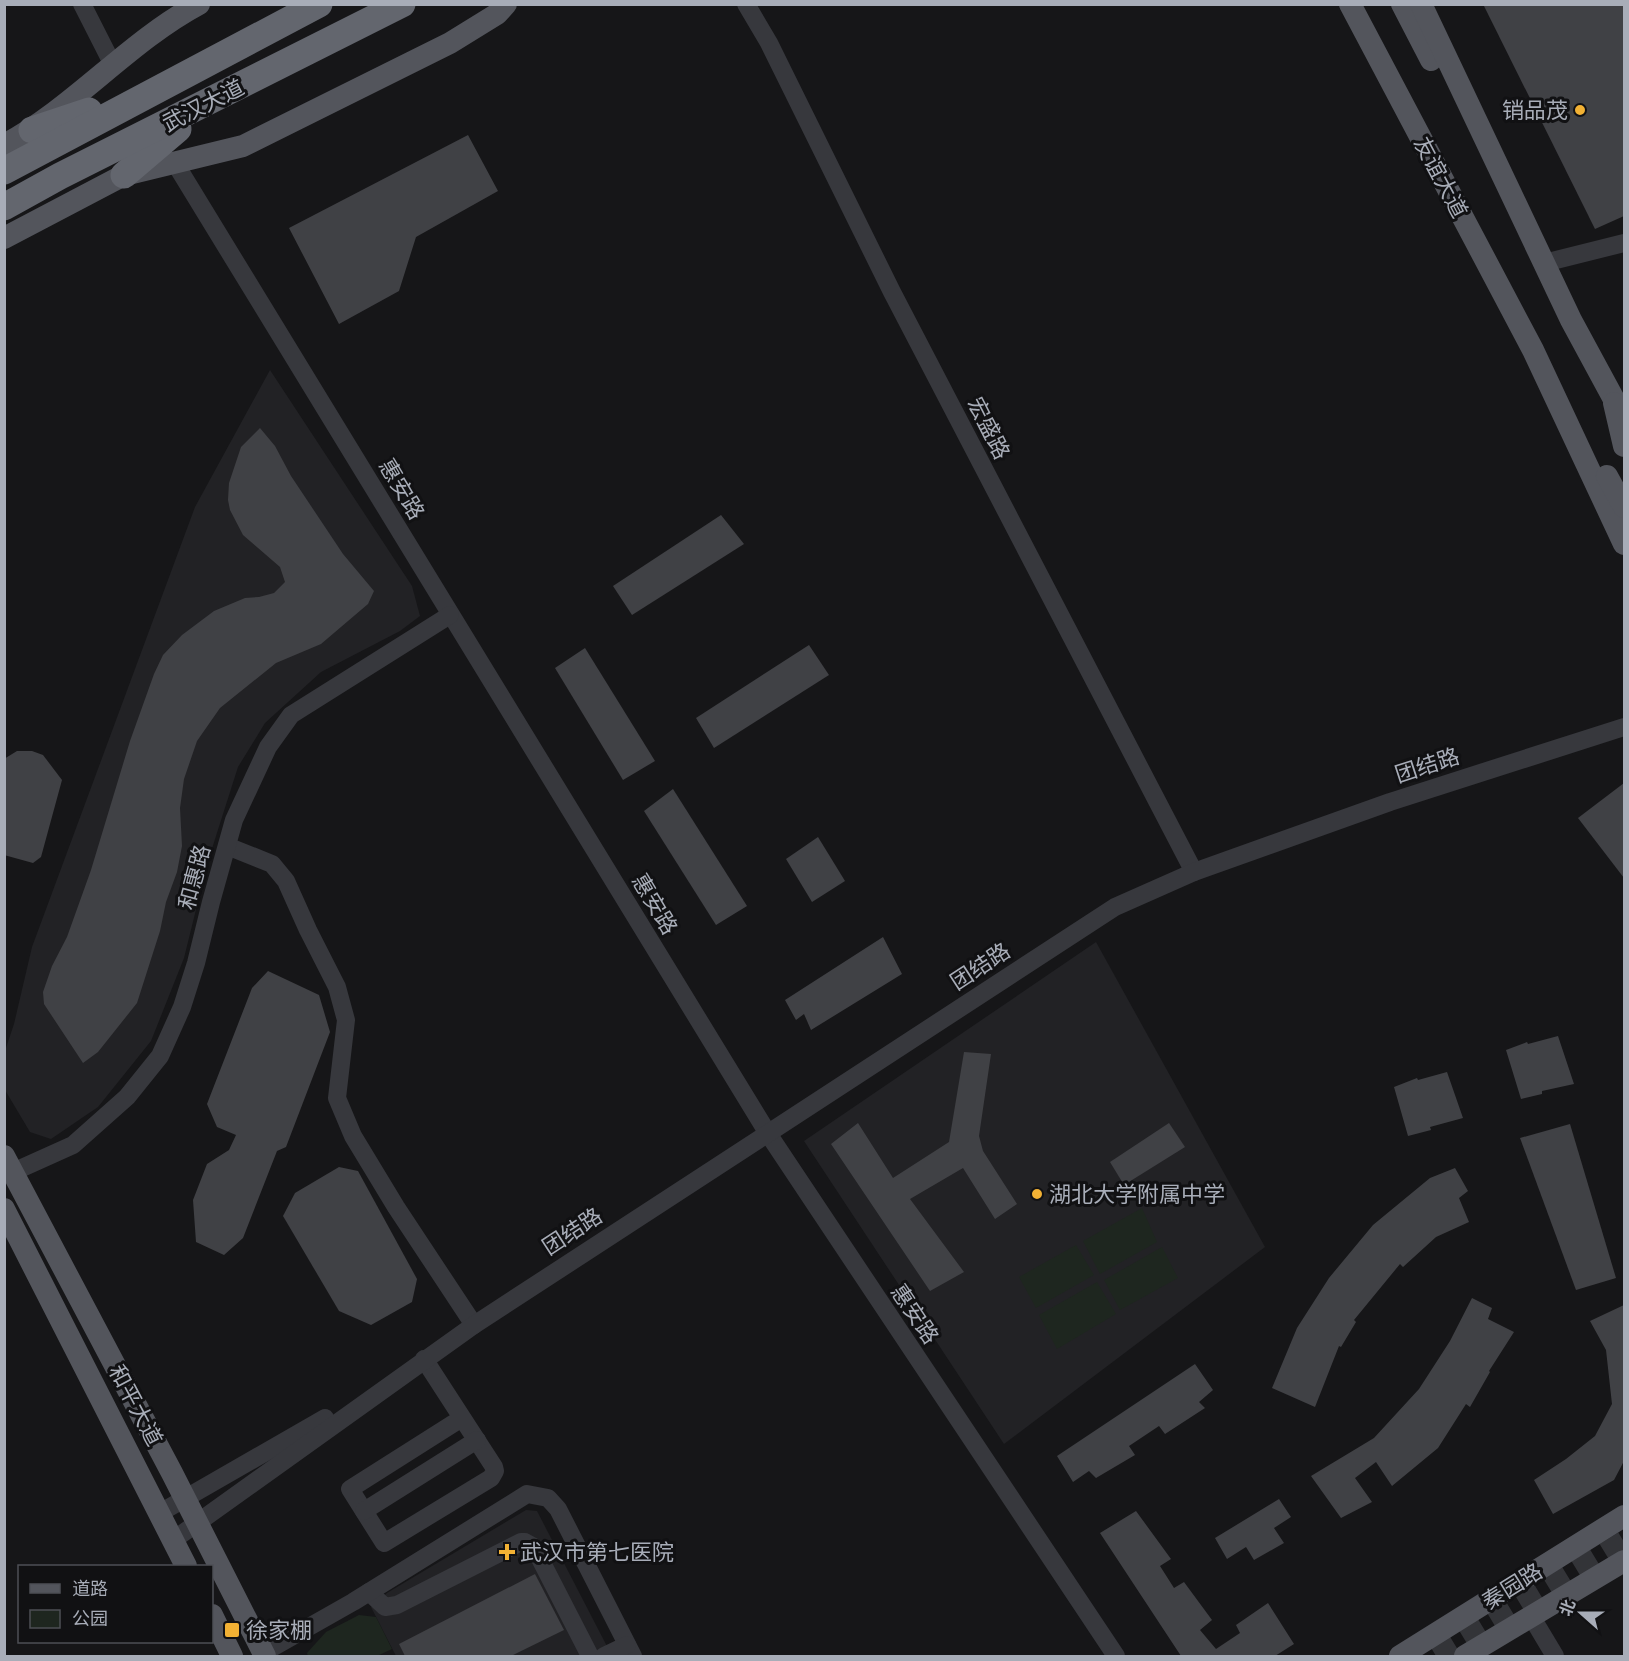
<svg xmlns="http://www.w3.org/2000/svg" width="1629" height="1661" font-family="'Space Grotesk','Noto Sans SC',sans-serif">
  <rect width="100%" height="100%" fill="#161618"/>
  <g fill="#222225">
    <polygon points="270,370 412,586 420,616 400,631 321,672 265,723 238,767 208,861 184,958 151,1041 98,1107 51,1139 30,1132 5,1090 4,1054 14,1024 32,947 195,507"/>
    <polygon points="1096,942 1265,1247 1004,1444 804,1141"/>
    <polygon points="526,1510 537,1511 612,1656 396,1656 371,1607 387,1593"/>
  </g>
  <g fill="#1e261f">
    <polygon points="1142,1208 1157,1242 1100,1274 1083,1241"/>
    <polygon points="1076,1245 1094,1275 1036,1308 1019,1277"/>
    <polygon points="1162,1247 1178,1278 1120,1310 1104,1280"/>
    <polygon points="1097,1282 1116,1314 1057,1349 1039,1315"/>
    <polygon points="359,1615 376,1617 392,1649 377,1656 308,1656 307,1653 326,1632"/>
  </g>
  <g fill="#404145">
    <polygon points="1483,4 1624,4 1624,216 1595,229"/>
    <polygon points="468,135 498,191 416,237 399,291 339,324 289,228"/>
    <polygon points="260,428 275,446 291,476 343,554 374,591 368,604 321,644 276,663 220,708 197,741 184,779 180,808 182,846 177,872 166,902 160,931 137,1003 98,1052 83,1063 44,1004 43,992 52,966 67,937 91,870 130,741 154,674 163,655 182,635 214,611 245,598 259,597 274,593 285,582 280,567 243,535 230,510 228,500 229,483 241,447"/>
    <polygon points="721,515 744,544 632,615 613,586"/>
    <polygon points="809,645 829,675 714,748 696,718"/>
    <polygon points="585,648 655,761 623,780 555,668"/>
    <polygon points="17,751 32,751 43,755 62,780 41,857 33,863 4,855 4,759"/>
    <polygon points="1624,783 1624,878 1578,818"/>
    <polygon points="673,789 747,906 716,925 644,811"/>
    <polygon points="818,837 845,881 812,902 786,859"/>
    <polygon points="883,937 902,974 811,1030 804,1014 796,1020 785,1000"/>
    <polygon points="268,971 319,995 330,1032 286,1147 277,1151 243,1238 224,1255 196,1242 193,1200 207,1164 229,1150 236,1135 217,1127 207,1104 252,988"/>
    <polygon points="1558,1036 1574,1084 1542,1091 1542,1094 1521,1099 1506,1050 1527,1042 1528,1044"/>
    <polygon points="964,1052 991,1054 979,1136 983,1151 1017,1204 995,1219 963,1168 910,1199 964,1272 930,1291 831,1144 858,1123 893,1178 949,1142"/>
    <polygon points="1447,1072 1463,1118 1430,1127 1431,1130 1408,1136 1394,1087 1417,1078 1418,1080"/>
    <polygon points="1169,1123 1185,1147 1124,1185 1110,1162"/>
    <polygon points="1570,1124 1616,1278 1576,1290 1520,1138"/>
    <polygon points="339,1167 358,1171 417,1279 412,1302 371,1325 339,1311 283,1216 295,1193"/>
    <polygon points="1455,1168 1468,1191 1459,1198 1469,1222 1436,1237 1403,1267 1400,1264 1354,1320 1356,1322 1341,1347 1339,1346 1315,1407 1272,1388 1297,1328 1329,1278 1373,1225 1430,1178"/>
    <polygon points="1472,1298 1492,1308 1488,1319 1514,1332 1489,1371 1490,1372 1470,1407 1466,1404 1438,1448 1392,1486 1376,1462 1355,1478 1372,1502 1341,1518 1311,1476 1374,1438 1419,1389 1450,1341"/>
    <polygon points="1624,1305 1624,1461 1614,1480 1553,1514 1534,1480 1566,1459 1595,1436 1612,1404 1606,1350 1590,1321"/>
    <polygon points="1195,1364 1213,1390 1199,1402 1205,1408 1165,1434 1159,1426 1129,1446 1135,1455 1096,1478 1089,1471 1073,1482 1057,1456"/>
    <polygon points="1279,1499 1291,1517 1274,1528 1284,1543 1254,1560 1246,1547 1227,1559 1215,1538"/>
    <polygon points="1136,1511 1171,1559 1160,1566 1174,1588 1184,1582 1212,1620 1200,1630 1216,1649 1240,1633 1236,1625 1268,1603 1294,1644 1275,1656 1181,1656 1100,1533"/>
    <polygon points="535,1574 564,1630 511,1656 405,1656 399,1644"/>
  </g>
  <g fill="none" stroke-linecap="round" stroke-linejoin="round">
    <polyline stroke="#333438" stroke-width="22" stroke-dasharray="22 11" stroke-linecap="butt" points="1436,1656 1624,1542"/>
    <g stroke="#37383d" stroke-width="18">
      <polyline points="82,4 113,65"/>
      <polyline points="746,4 769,43 892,292 1194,872"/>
      <polyline points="175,163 767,1132 1116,1656"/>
      <polyline points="1544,263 1624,243"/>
      <polyline points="227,846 272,864 286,881 308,930 337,987 346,1020 337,1098 353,1136 396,1207 474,1325"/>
      <polyline points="13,1172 73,1145 127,1097 160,1056 182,1007 196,963 211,902 234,820 268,747 291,715 450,615"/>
      <polyline points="424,1359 494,1467 495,1471 491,1478 384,1543 350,1489 462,1418"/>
      <polyline points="364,1511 477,1440"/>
      <polyline points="158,1514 325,1418"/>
      <polyline points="172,1541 474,1325 1115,907 1194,872 1390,802 1624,727"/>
      <polyline points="369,1592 385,1607 397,1605 521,1542 525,1542 534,1547 590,1656"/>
      <polyline points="1531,1616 1555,1656"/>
      <polyline points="263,1653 353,1602 527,1494 548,1498 558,1509 633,1656"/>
      <polyline points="604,1656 627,1645"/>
    </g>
    <g stroke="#53555c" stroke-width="22">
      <polyline points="1350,4 1533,350 1624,544"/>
      <polyline points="1402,4 1431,60"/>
      <polyline points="1421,4 1571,320 1624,418"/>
      <path d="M4 145C75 107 128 42 199 4"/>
      <polyline points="4,238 124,175 243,146 450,43 497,14 506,4"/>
      <polyline points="1614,403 1624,446"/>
      <polyline points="1607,476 1624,507"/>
      <polyline points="4,1156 172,1473 265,1656"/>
      <polyline points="4,1209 186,1566"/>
      <polyline points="212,1615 232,1656"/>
      <polyline points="1400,1656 1624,1516"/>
      <polyline points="1465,1656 1624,1561"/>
    </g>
    <g stroke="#63666e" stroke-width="27">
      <polyline points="32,130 89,111"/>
      <polyline points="4,171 319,4"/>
      <polyline points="124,175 178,129"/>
      <polyline points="4,207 60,176 402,4"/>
    </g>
  </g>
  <g fill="#f2b134" stroke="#111113" stroke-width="2">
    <circle cx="1580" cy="110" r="6"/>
    <circle cx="1037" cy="1194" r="6"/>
    <path d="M504 1543h6v6h6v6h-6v6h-6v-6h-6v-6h6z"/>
    <rect x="224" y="1622" width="16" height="16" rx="3"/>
  </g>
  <g text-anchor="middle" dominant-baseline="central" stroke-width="6" stroke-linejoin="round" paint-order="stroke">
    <g font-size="22" fill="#a8adb8" stroke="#111113">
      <text transform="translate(203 105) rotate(-27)">武汉大道</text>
      <text transform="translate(1441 177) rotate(62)">友谊大道</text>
      <text transform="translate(989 428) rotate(63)">宏盛路</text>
      <text transform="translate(402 489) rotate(59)">惠安路</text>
      <text transform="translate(1427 765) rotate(-18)">团结路</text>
      <text transform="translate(194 877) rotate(-75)">和惠路</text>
      <text transform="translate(655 904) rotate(59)">惠安路</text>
      <text transform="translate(980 966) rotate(-33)">团结路</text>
      <text transform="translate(572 1231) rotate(-33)">团结路</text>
      <text transform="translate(915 1314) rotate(56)">惠安路</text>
      <text transform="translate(136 1405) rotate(62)">和平大道</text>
      <text transform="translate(1512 1586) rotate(-32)">秦园路</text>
    </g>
    <g font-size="22" fill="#a8adb8" stroke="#111113" text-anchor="start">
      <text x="1568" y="110" text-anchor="end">销品茂</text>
      <text x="1049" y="1194">湖北大学附属中学</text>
      <text x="520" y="1552">武汉市第七医院</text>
      <text x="246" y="1630">徐家棚</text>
    </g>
  </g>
  <rect width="1629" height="1661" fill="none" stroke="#a8adb8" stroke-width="12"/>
  <rect x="18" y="1565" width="195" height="78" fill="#111113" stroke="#4d4f55" stroke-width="1.5"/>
  <rect x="30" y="1584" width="30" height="9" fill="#53555c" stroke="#4d4f55" stroke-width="1.5"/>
  <text x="72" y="1595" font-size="18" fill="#a8adb8">道路</text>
  <rect x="30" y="1610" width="30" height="18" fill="#1e261f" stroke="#4d4f55" stroke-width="1.5"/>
  <text x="72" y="1625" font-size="18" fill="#a8adb8">公园</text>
  <g transform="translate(1581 1613) rotate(291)" stroke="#111113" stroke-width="4.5" paint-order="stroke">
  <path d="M0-4.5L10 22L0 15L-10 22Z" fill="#a8adb8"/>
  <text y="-9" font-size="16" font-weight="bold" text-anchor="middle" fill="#a8adb8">北</text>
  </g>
</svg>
